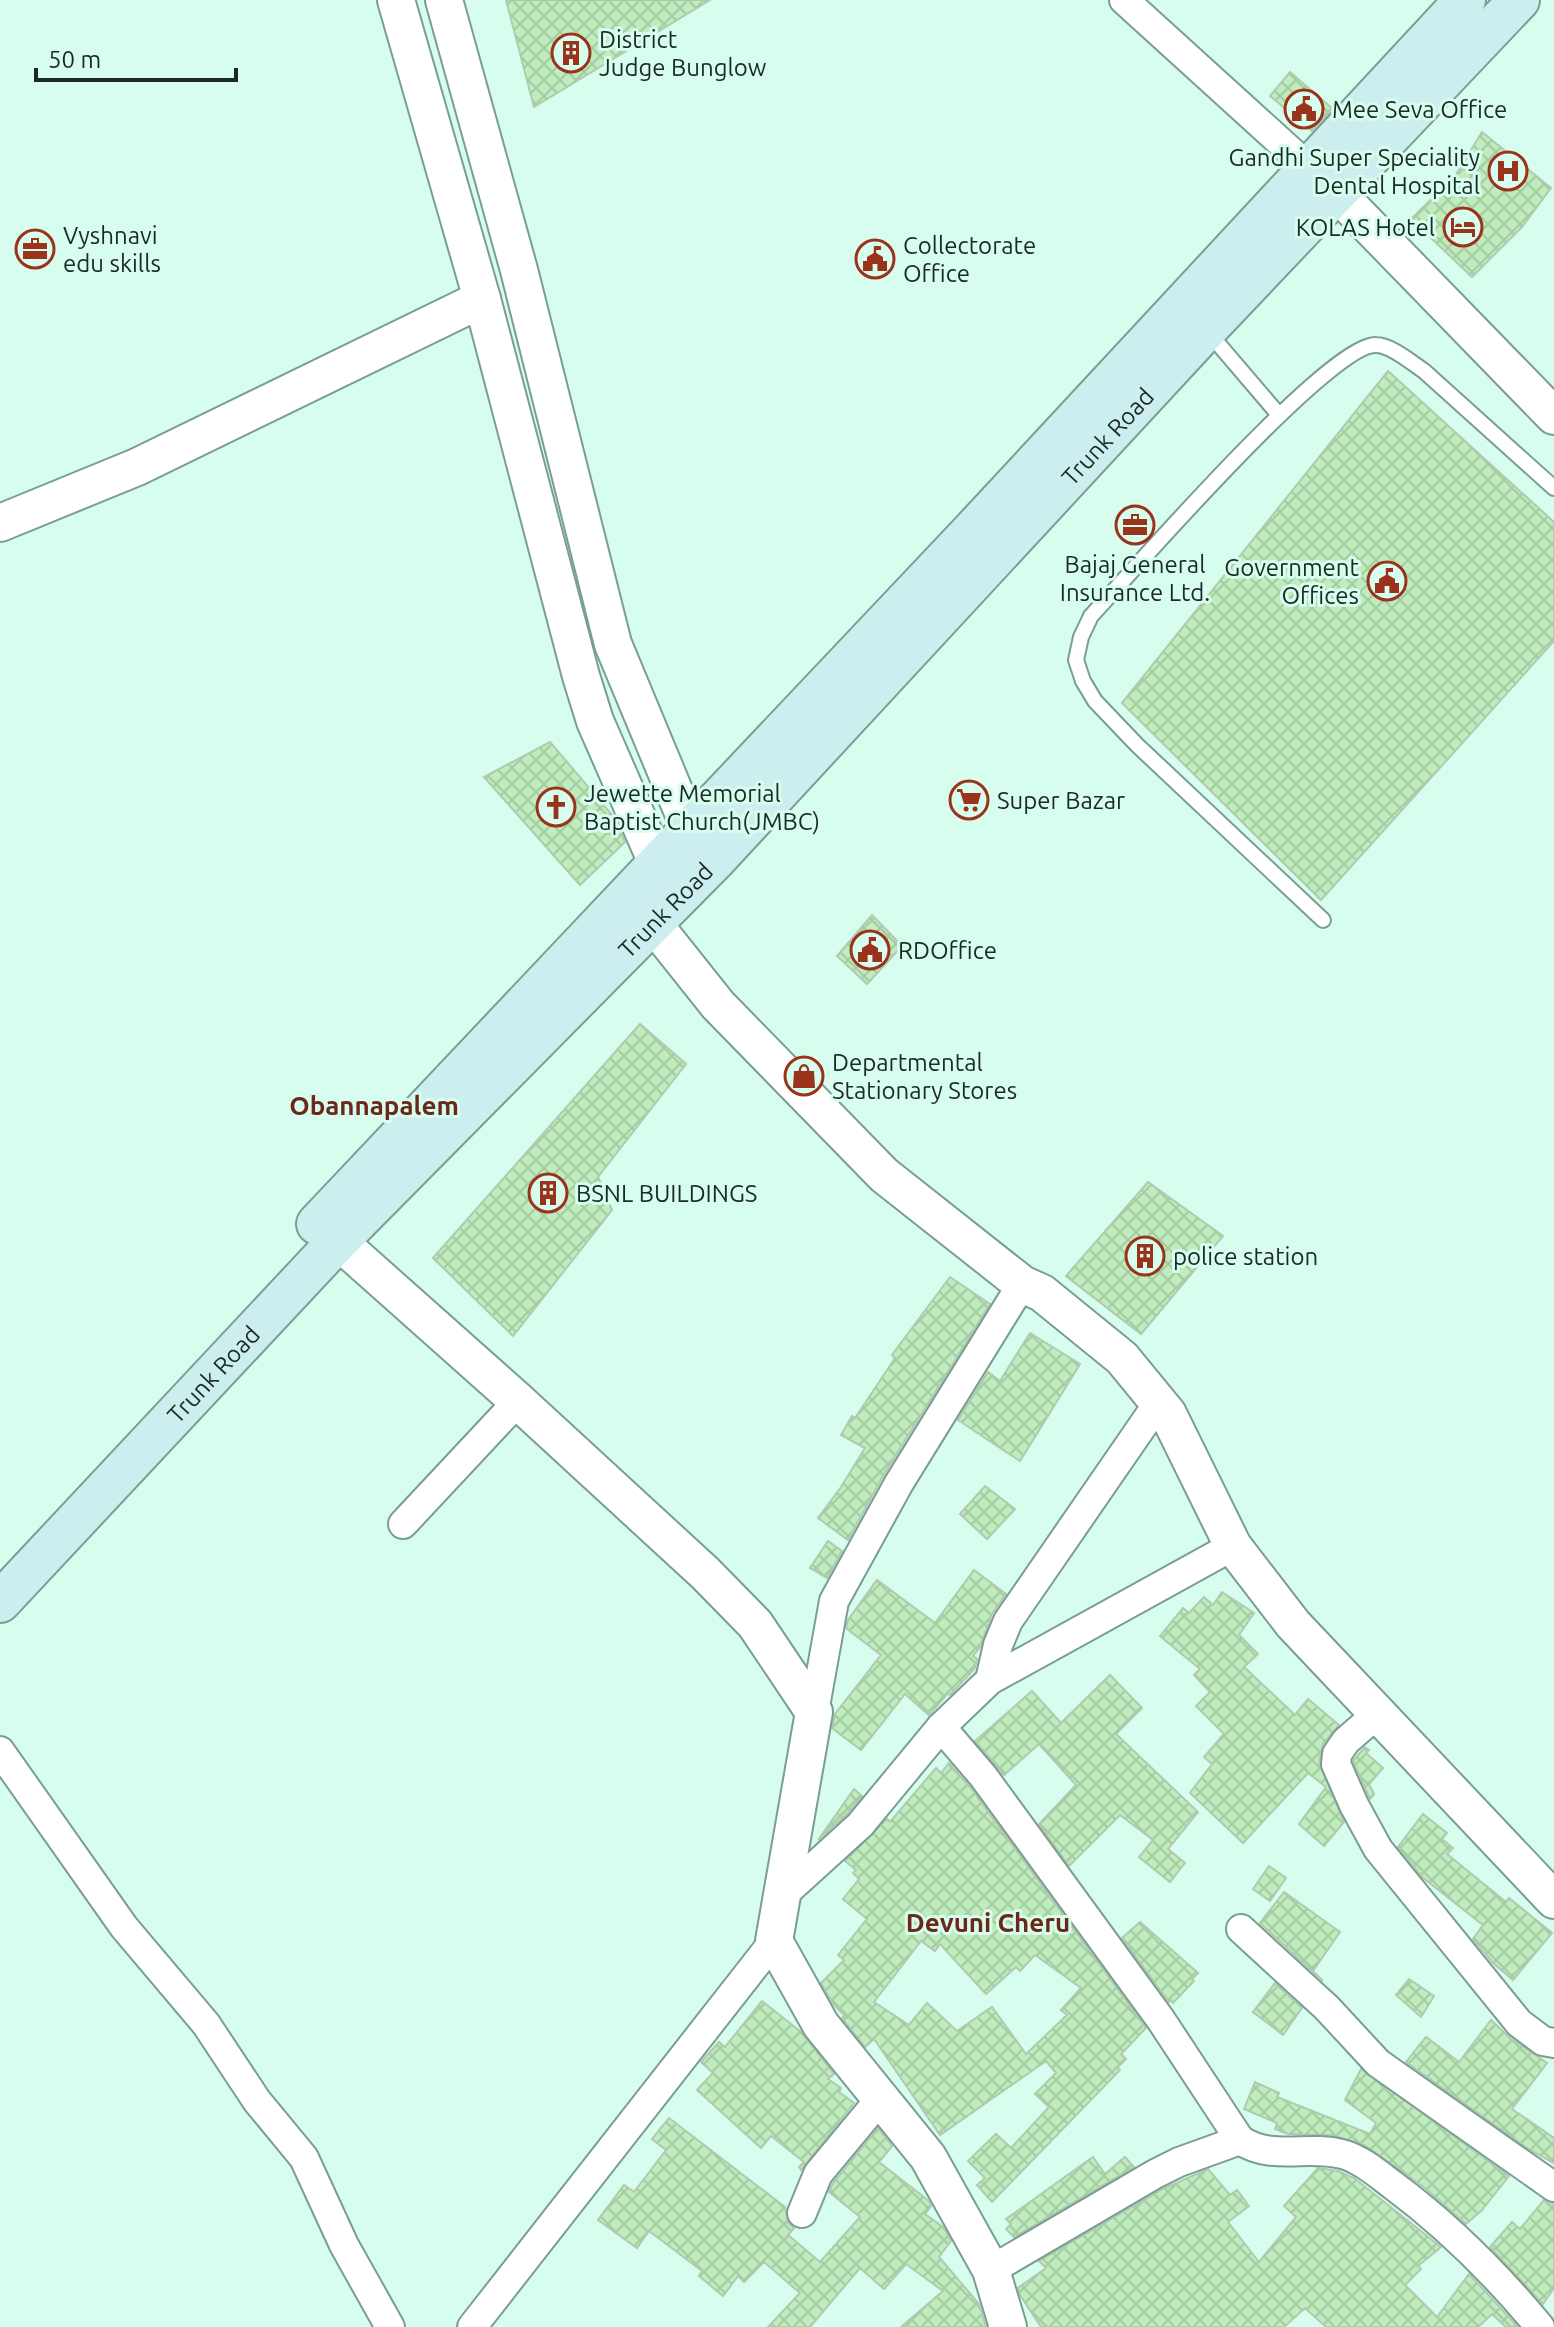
<svg xmlns="http://www.w3.org/2000/svg" width="1554" height="2327" font-family="Ubuntu,sans-serif">
  <defs>
    <pattern id="building-cross-hatch" width="8" height="8" patternUnits="userSpaceOnUse" patternTransform="scale(2)"><rect width="8" height="8" fill="#c0edbd"/><path d="M0 0l8 8M0 8l8-8" fill="none" stroke="#a4cba2"/></pattern>
  </defs>
  <rect width="100%" height="100%" fill="#d7fdef"/>
  <g fill="url(#building-cross-hatch)" stroke="#b1c9af" stroke-width="2" fill-rule="evenodd">
    <polygon points="506,0 710,0 534,107"/>
    <polygon points="1290,72 1333,109 1312,131 1270,96"/>
    <polygon points="1482,132 1551,188 1522,227 1472,277 1411,219 1455,176"/>
    <polygon points="1388,371 1554,522 1554,641 1321,900 1122,703"/>
    <polygon points="550,742 613,816 625,842 580,885 484,777"/>
    <polygon points="872,915 902,946 867,984 837,956"/>
    <polygon points="640,1024 686,1064 598,1177 612,1210 513,1336 433,1258"/>
    <polygon points="1148,1182 1223,1236 1141,1334 1066,1276"/>
    <polygon points="950,1277 990,1304 884,1474 848,1540 818,1518 841,1487 865,1448 841,1435 852,1416 855,1418 895,1358 892,1355"/>
    <polygon points="1030,1333 1080,1364 1020,1461 958,1420 988,1372 1000,1381"/>
    <polygon points="985,1486 1015,1509 987,1539 960,1514"/>
    <polygon points="828,1541 842,1551 827,1578 810,1568"/>
    <polygon points="974,1570 1006,1594 992,1614 980,1647 973,1656 977,1659 975,1668 950,1695 948,1693 929,1715 905,1694 861,1750 832,1728 835,1714 881,1655 846,1628 848,1620 877,1580 935,1623"/>
    <polygon points="1222,1592 1254,1613 1239,1635 1258,1654 1244,1667 1295,1715 1308,1699 1339,1725 1323,1744 1319,1763 1344,1822 1324,1846 1299,1824 1326,1787 1308,1773 1243,1843 1190,1793 1212,1764 1204,1757 1224,1734 1196,1706 1210,1692 1194,1675 1200,1669 1160,1636 1183,1608 1189,1613 1204,1597 1213,1605"/>
    <polygon points="1110,1675 1142,1708 1116,1734 1198,1812 1168,1849 1185,1863 1170,1882 1139,1857 1153,1840 1120,1815 1069,1866 1039,1824 1076,1785 1039,1744 1004,1775 975,1741 1032,1691 1061,1723"/>
    <polygon points="1365,1747 1369,1750 1366,1753 1383,1768 1369,1784 1374,1794 1370,1799 1353,1761"/>
    <path d="M949 1763 970 1787 1146 2028 1121 2054 1126 2059 1117 2068 1120 2070 992 2202 977 2185 985 2178 968 2161 996 2134 1011 2148 1049 2107 1035 2094 1056 2073 1046 2061 940 2135 874 2039 865 2047 842 2018 845 2016 834 2005 821 1983 844 1960 838 1955 867 1919 843 1899 859 1879 853 1873 856 1870 845 1861 887 1819 890 1822 936 1768 941 1773ZM921 1941 935 1951 940 1944 986 1994 1016 1967 1020 1971 1035 1955 1081 1988 1061 2010 1067 2015 1026 2054 992 2007 957 2031 927 2003 909 2025 874 2002Z"/>
    <polygon points="854,1789 862,1796 848,1813 818,1840"/>
    <polygon points="1423,1814 1447,1833 1442,1839 1453,1848 1447,1854 1506,1902 1509,1898 1552,1933 1513,1980 1493,1963 1473,1939 1483,1925 1422,1877 1398,1847"/>
    <polygon points="1269,1866 1286,1878 1270,1901 1253,1889"/>
    <polygon points="1284,1892 1340,1932 1313,1971 1323,1981 1260,1923"/>
    <polygon points="1140,1922 1198,1973 1192,1979 1194,1981 1173,2003 1171,2000 1169,2002 1122,1938"/>
    <polygon points="1409,1979 1434,1996 1421,2017 1396,1995"/>
    <polygon points="1275,1983 1302,2008 1283,2035 1253,2012"/>
    <polygon points="762,2001 801,2032 834,2074 828,2079 841,2088 839,2092 854,2103 801,2170 799,2167 804,2162 771,2136 761,2148 697,2090 713,2073 701,2062 719,2042 725,2047"/>
    <polygon points="1491,2020 1509,2037 1547,2063 1512,2109 1554,2138 1554,2163 1530,2150 1406,2062 1426,2037 1459,2062"/>
    <polygon points="1361,2069 1509,2176 1482,2210 1466,2224 1425,2188 1364,2145 1332,2135 1288,2134 1275,2129 1277,2123 1244,2109 1255,2082 1279,2093 1277,2097 1370,2134 1376,2123 1345,2100"/>
    <polygon points="669,2118 785,2207 788,2223 794,2228 788,2235 820,2262 860,2217 829,2192 833,2183 878,2128 892,2146 879,2162 929,2201 931,2206 925,2214 943,2227 951,2241 939,2257 979,2304 986,2327 901,2327 943,2291 906,2264 884,2289 860,2268 810,2327 768,2327 800,2293 764,2262 744,2282 738,2276 723,2296 699,2276 702,2271 649,2231 637,2248 598,2220 624,2185 634,2192 666,2150 652,2139"/>
    <polygon points="1093,2157 1105,2174 1125,2157 1134,2167 1014,2237 1006,2229 1011,2224 1006,2219"/>
    <polygon points="1318,2168 1338,2171 1354,2178 1441,2247 1418,2266 1421,2269 1405,2285 1437,2317 1469,2274 1518,2327 1506,2327 1492,2314 1478,2327 1326,2327 1305,2308 1284,2327 1041,2327 1020,2295 1018,2288 1046,2268 1039,2261 1163,2189 1208,2169 1230,2195 1237,2190 1249,2206 1228,2222 1259,2262 1296,2217 1284,2206"/>
    <polygon points="1544,2200 1554,2204 1554,2288 1543,2304 1490,2247 1512,2222 1520,2229"/>
  </g>
  <g fill="none" stroke-linecap="round" stroke-linejoin="round">
    <defs>
      <g id="service">
        <polyline points="1209,333 1279,415"/>
        <path d="M1323 920 1137 745 1095 701 1083 681 1076 660 1081 637 1091 616C1131 573 1331 342 1376 345 1391 345 1412 363 1424 371L1554 488"/>
      </g>
      <g id="minor">
        <polyline points="1124,0 1308,167"/>
        <polyline points="403,1524 518,1401"/>
        <polyline points="990,1680 998,1645 1008,1621 1159,1402"/>
        <polyline points="814,1712 834,1601 899,1483 1022,1284"/>
        <polyline points="1377,1714 1346,1741 1337,1754 1336,1764 1354,1805 1378,1849 1519,2023 1543,2041 1554,2043"/>
        <path d="M941 1727 983 1776 1161 2020 1240 2140C1272 2161 1306 2145 1342 2154 1361 2159 1378 2174 1394 2186 1449 2227 1496 2274 1540 2327"/>
        <polyline points="0,1751 124,1927 206,2024 257,2101 304,2158 344,2245 390,2327"/>
        <polyline points="784,1894 860,1825 941,1727 990,1680 1233,1546"/>
        <polyline points="1241,1929 1327,2008 1378,2063 1554,2187"/>
        <polyline points="802,2213 818,2174 881,2098"/>
        <polyline points="991,2270 1155,2174 1179,2162 1240,2140"/>
        <polyline points="472,2327 774,1941"/>
      </g>
      <g id="tertiary">
        <polyline points="396,0 482,299 581,676 595,721 658,865 671,887"/>
        <polyline points="444,0 519,270 613,644 690,829 709,850"/>
        <polyline points="1316,174 1337,193 1554,416"/>
        <polyline points="0,523 137,467 482,299"/>
        <polyline points="636,902 718,1005 884,1175 1022,1284 1042,1293 1122,1358 1168,1414 1233,1546 1293,1624 1554,1900"/>
        <polyline points="318,1223 518,1401 705,1573 755,1624 814,1712 774,1941 821,2025 928,2157 991,2270 1008,2327"/>
      </g>
      <g id="secondary">
        <polyline points="317,1224 973,530 1465,0"/>
        <path id="s1" d="M0 1602 338 1241 716 859 1206 330 1519 0"/>
      </g>
    </defs>
    <use href="#service" stroke="#7a9e91" stroke-width="18"/>
    <use href="#minor" stroke="#7a9e91" stroke-width="32"/>
    <use href="#tertiary" stroke="#7a9e91" stroke-width="40"/>
    <use href="#secondary" stroke="#7a9e91" stroke-width="44"/>
    <use href="#service" stroke="#fff" stroke-width="14"/>
    <use href="#minor" stroke="#fff" stroke-width="28"/>
    <use href="#tertiary" stroke="#fff" stroke-width="36"/>
    <use href="#secondary" stroke="#cdeeef" stroke-width="40"/>
  </g>
  <defs>
    <symbol id="building-ring" viewBox="-11 -11 22 22"><circle r="9.5" fill="#d7fdef" stroke="#9b321b" stroke-width="1.5"/><path d="M-4-6H4V6H1V3H-1V6H-4ZM-2.5-4.3h1.7v1.8h-1.7ZM.8-4.3h1.7v1.8H.8ZM-2.5-1h1.7V.8h-1.7ZM.8-1h1.7V.8H.8Z" fill="#9b321b"/></symbol>
    <symbol id="civic-ring" viewBox="-11 -11 22 22"><circle r="9.5" fill="#d7fdef" stroke="#9b321b" stroke-width="1.5"/><path d="M-.6-6.5H3V-4.5H.6V-3L4-1V1h2V6H-6V1h2V-1L-.6-3ZM-1.2 2.5V6h2.4V2.5Z" fill="#9b321b"/></symbol>
    <symbol id="hospital-ring" viewBox="-11 -11 22 22"><circle r="9.5" fill="#d7fdef" stroke="#9b321b" stroke-width="1.5"/><path d="M-5-5h3v3.5h4V-5h3V5h-3V1.5h-4V5h-3Z" fill="#9b321b"/></symbol>
    <symbol id="hotel-ring" viewBox="-11 -11 22 22"><circle r="9.5" fill="#d7fdef" stroke="#9b321b" stroke-width="1.5"/><path d="M-6-4.5h1.5V1H6V5H4.5V3h-9V5H-6ZM-4 0a1.8 1.8 0 1 1 3.6 0ZM.5 0V-2.5h3Q6-2.5 6 0Z" fill="#9b321b"/></symbol>
    <symbol id="office-ring" viewBox="-11 -11 22 22"><circle r="9.5" fill="#d7fdef" stroke="#9b321b" stroke-width="1.5"/><path d="M-6-3h4V-5.5h4V-3h4V5H-6ZM-1-4.5V-3h2v-1.5ZM-6 0V1H6V0Z" fill="#9b321b"/></symbol>
    <symbol id="supermarket-ring" viewBox="-11 -11 22 22"><circle r="9.5" fill="#d7fdef" stroke="#9b321b" stroke-width="1.5"/><path d="M-6-5.5h2.5l.6 2H6L4.5 2H-2.5L-4.4-4H-6ZM-1.5 3.2a1.3 1.3 0 1 0 .1 0ZM3 3.2a1.3 1.3 0 1 0 .1 0Z" fill="#9b321b"/></symbol>
    <symbol id="church-ring" viewBox="-11 -11 22 22"><circle r="9.5" fill="#d7fdef" stroke="#9b321b" stroke-width="1.5"/><path d="M-1.2-6h2.4v3.5h3.3v2.4h-3.3V6h-2.4V-.1h-3.3v-2.4h3.3Z" fill="#9b321b"/></symbol>
    <symbol id="shop-ring" viewBox="-11 -11 22 22"><circle r="9.5" fill="#d7fdef" stroke="#9b321b" stroke-width="1.5"/><path d="M-5-2.5h2.3a2.7 3.5 0 0 1 5.4 0H5L5.5 6h-11ZM-1.5-2.5h3a1.5 2.3 0 0 0-3 0Z" fill="#9b321b"/></symbol>
  </defs>
  <g fill-rule="evenodd">
    <use href="#building-ring" x="549" y="31" width="44" height="44"/>
    <use href="#civic-ring" x="1282" y="87" width="44" height="44"/>
    <use href="#hospital-ring" x="1486" y="149" width="44" height="44"/>
    <use href="#hotel-ring" x="1441" y="205" width="44" height="44"/>
    <use href="#office-ring" x="13" y="227" width="44" height="44"/>
    <use href="#civic-ring" x="853" y="237" width="44" height="44"/>
    <use href="#office-ring" x="1113" y="503" width="44" height="44"/>
    <use href="#civic-ring" x="1365" y="559" width="44" height="44"/>
    <use href="#supermarket-ring" x="947" y="778" width="44" height="44"/>
    <use href="#church-ring" x="534" y="785" width="44" height="44"/>
    <use href="#civic-ring" x="848" y="928" width="44" height="44"/>
    <use href="#shop-ring" x="782" y="1054" width="44" height="44"/>
    <use href="#building-ring" x="526" y="1171" width="44" height="44"/>
    <use href="#building-ring" x="1123" y="1234" width="44" height="44"/>
  </g>
  <g text-anchor="middle" dominant-baseline="central" stroke-width="6" stroke-linejoin="round" paint-order="stroke">
    <g font-size="24" fill="#1c2a25" stroke="#d7fdef" text-anchor="start">
      <text x="599" y="39">District<tspan x="599" dy="28">Judge Bunglow</tspan></text>
      <text x="1332" y="109">Mee Seva Office</text>
      <text x="1480" y="157" text-anchor="end">Gandhi Super Speciality<tspan x="1480" dy="28">Dental Hospital</tspan></text>
      <text x="1435" y="227" text-anchor="end">KOLAS Hotel</text>
      <text x="63" y="235">Vyshnavi<tspan x="63" dy="28">edu skills</tspan></text>
      <text x="903" y="245">Collectorate<tspan x="903" dy="28">Office</tspan></text>
      <text x="1135" y="564" text-anchor="middle">Bajaj General<tspan x="1135" dy="28">Insurance Ltd.</tspan></text>
      <text x="1359" y="567" text-anchor="end">Government<tspan x="1359" dy="28">Offices</tspan></text>
      <text x="584" y="793">Jewette Memorial<tspan x="584" dy="28">Baptist Church(JMBC)</tspan></text>
      <text x="997" y="800">Super Bazar</text>
      <text x="898" y="950">RDOffice</text>
      <text x="832" y="1062">Departmental<tspan x="832" dy="28">Stationary Stores</tspan></text>
      <text x="576" y="1193">BSNL BUILDINGS</text>
      <text x="1173" y="1256">police station</text>
    </g>
    <g font-size="24" fill="#1c2a25" stroke="#d7fdef">
      <text stroke="none"><textPath href="#s1" startOffset="1608">Trunk Road</textPath></text>
      <text stroke="none"><textPath href="#s1" startOffset="960">Trunk Road</textPath></text>
      <text stroke="none"><textPath href="#s1" startOffset="312">Trunk Road</textPath></text>
    </g>
    <g font-size="26" font-weight="bold" fill="#6b2819" stroke="#d7fdef">
      <text x="374" y="1105">Obannapalem</text>
      <text x="988" y="1922">Devuni Cheru</text>
    </g>
  </g>
  <path d="M36 68v12h200v-12" fill="none" stroke="#1c2a25" stroke-width="4"/>
  <text x="48" y="68" font-size="24" fill="#1c2a25" stroke="#d7fdef" stroke-width="6" paint-order="stroke">50 m</text>
</svg>
